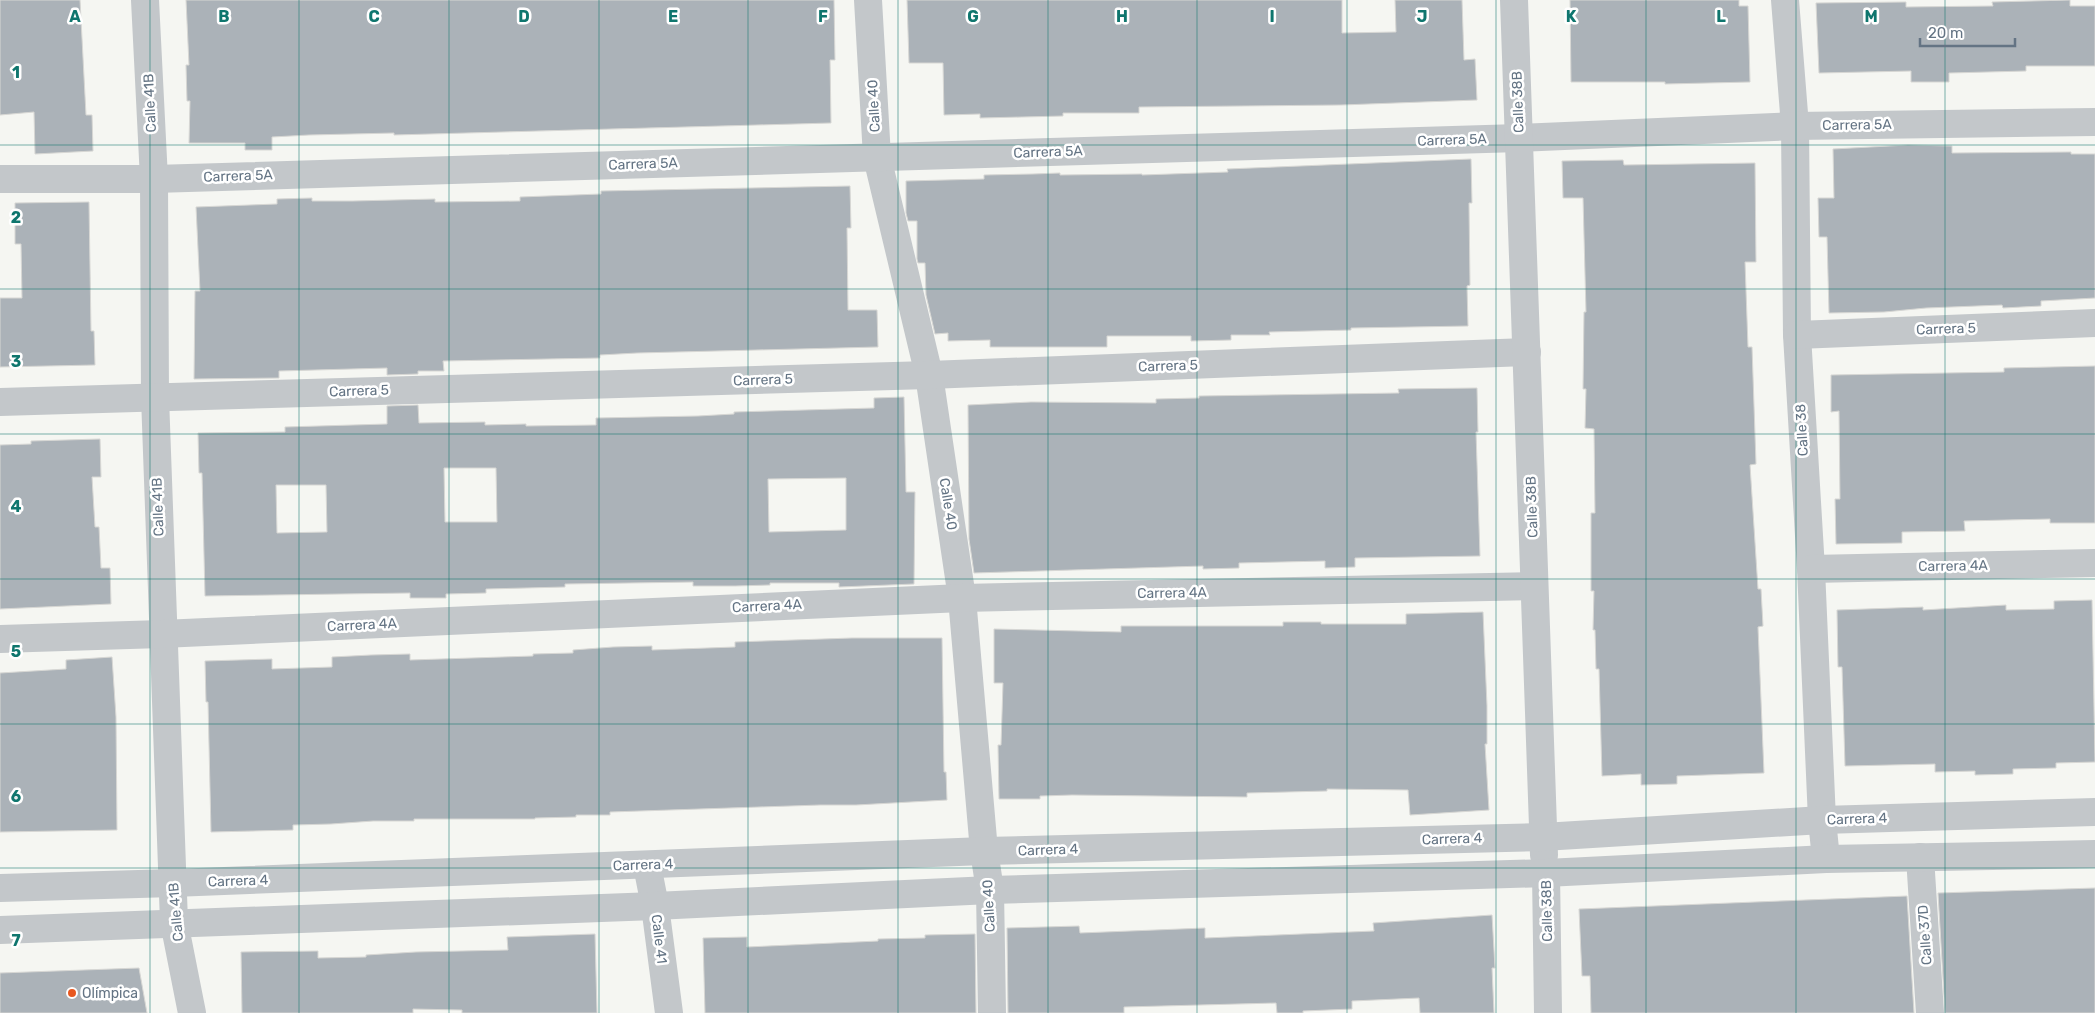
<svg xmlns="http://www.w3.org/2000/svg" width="2095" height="1013" font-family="Rubik,sans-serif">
  <rect width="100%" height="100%" fill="#f5f6f2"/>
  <g fill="#abb2b8" stroke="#d7d7d4" fill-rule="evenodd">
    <polygon points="0,0 80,0 86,115 92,115 93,151 35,154 34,112 0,115"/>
    <polygon points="186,0 834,0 835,60 830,60 831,123 394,135 394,133 309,135 272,137 272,150 245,150 245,143 189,143 190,101 187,101 186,65 189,65"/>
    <polygon points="907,0 1342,0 1342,33 1396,32 1395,0 1462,0 1464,60 1475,59 1477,100 1341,105 1139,107 1139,113 1063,113 1063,116 1022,117 980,118 980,114 944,115 943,63 909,63"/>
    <polygon points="1570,0 1739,0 1739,6 1748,6 1750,82 1665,84 1665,82 1571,82"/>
    <polygon points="2070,0 2070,6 2095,6 2095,66 2026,66 2026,71 1949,73 1949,82 1911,82 1911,71 1819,73 1816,3 1906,2 1906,7 1993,6 1992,2"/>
    <polygon points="1908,145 1952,146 1952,153 2071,152 2071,154 2095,154 2095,298 2041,301 2041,306 2003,308 2002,305 1926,308 1884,312 1829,313 1827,237 1819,237 1818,198 1834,198 1833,149"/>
    <polygon points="1471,159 1472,203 1469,203 1470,285 1467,286 1468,326 1351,328 1351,330 1269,332 1270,335 1231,335 1231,340 1191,341 1191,336 1107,336 1107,347 990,347 990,340 948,341 948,333 935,334 926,295 925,263 918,263 917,259 917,221 908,221 906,213 906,181 984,179 984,175 1033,174 1060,173 1060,175 1142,174 1142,175 1228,172 1227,169"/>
    <polygon points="1623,160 1624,165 1755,163 1756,262 1745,262 1748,347 1752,347 1756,464 1750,465 1758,589 1761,589 1763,626 1758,627 1764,773 1677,776 1677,784 1641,785 1641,774 1602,776 1599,669 1596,669 1595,630 1593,630 1594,591 1591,591 1591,513 1595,513 1594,429 1585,428 1586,389 1583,389 1584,312 1586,312 1583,198 1563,198 1562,161"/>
    <polygon points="850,186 851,228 847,228 848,310 877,310 878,347 637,353 600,355 600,358 443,361 444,371 418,371 418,374 387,375 387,368 279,371 279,378 194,379 195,291 200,291 196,207 277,204 277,199 312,198 312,201 353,201 435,199 435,202 520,201 520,197 601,194 601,191"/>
    <polygon points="89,202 91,331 94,331 95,365 0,367 0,298 22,298 21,244 15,244 15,203"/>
    <polygon points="2095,366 2095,523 2050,523 2050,519 1964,521 1965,531 1902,532 1902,543 1836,544 1835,499 1840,499 1839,411 1831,412 1831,375 2004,372 2004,368"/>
    <polygon points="1477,388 1478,432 1476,432 1480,556 1355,558 1355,567 1325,568 1325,561 1239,563 1239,568 1203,569 1203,566 974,573 969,539 968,405 1031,402 1156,403 1156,399 1199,398 1199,396 1399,393 1398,389"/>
    <path d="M904 397 906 492H915L914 584 839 587V583H770V585L735 586H693V582L565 584V587L486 589V593L446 594V598H410V593L205 596 202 473H199L198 433 285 432V427L387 424V406L418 405 419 423 485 422V425L526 424V426L596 425V418L698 416 734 414V412L874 408V398ZM444 468H496L497 522H445ZM846 478V530L769 532 768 479ZM276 485H326L327 532 277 533Z"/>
    <polygon points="100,439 101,477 92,477 95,527 99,527 101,568 110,568 111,604 0,609 0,445 31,444 31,441"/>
    <polygon points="2092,600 2095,762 2056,763 2056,768 2013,769 2013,774 1975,775 1975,771 1935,772 1935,764 1845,766 1842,667 1838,667 1837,610 1923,607 1923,610 2006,605 2006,610 2054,609 2054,601"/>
    <polygon points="1483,612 1487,706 1487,744 1485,744 1489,810 1410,815 1408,790 1327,789 1327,791 1247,793 1247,797 1072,795 1040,796 1040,799 999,799 998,745 1001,745 1003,683 994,683 994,629 1121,632 1121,626 1283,626 1283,622 1321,622 1321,624 1406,624 1406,614"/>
    <polygon points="852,638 942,638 944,772 946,772 947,800 856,805 820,805 610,812 610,815 576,815 576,817 535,818 535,819 414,819 414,821 373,821 331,824 293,825 293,830 211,832 208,702 206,702 205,661 272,659 272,669 332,667 332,657 371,655 410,654 410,660 533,656 533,654 573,653 573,650 613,647 652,646 652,650 735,647 735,642"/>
    <polygon points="112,657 116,717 117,830 0,832 0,673 66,669 66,660"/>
    <polygon points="2095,888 2095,1013 1945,1013 1938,893"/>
    <polygon points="1907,896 1914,1013 1591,1013 1590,976 1582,976 1579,909"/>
    <polygon points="1492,915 1495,968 1492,968 1494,1013 1420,1013 1419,998 1352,1001 1352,1009 1303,1011 1303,1013 1277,1013 1276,1003 1124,1007 1124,1013 1008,1013 1007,928 1079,926 1080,933 1205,928 1205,938 1374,931 1373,923"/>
    <polygon points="595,934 597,1013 462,1013 462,1010 413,1009 413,1013 242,1013 241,952 318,951 318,958 366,957 366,955 416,952 508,950 507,937"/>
    <polygon points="975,934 976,1013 705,1013 703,938 747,937 747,947 878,941 878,939 925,938 925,935"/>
    <polygon points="139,968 147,1013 0,1013 0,973"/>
  </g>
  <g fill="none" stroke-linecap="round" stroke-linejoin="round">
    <g stroke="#c3c7ca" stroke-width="28">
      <polyline points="145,0 154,179 155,397 174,922 192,1013"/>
      <polyline points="868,0 877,157 929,375 962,598 984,851 990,890 992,1013"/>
      <polyline points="1785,0 1795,126 1797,335 1811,569 1822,820 1826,859"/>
      <polyline points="0,179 154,179 1519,138 1795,126 2095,122"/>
      <polyline points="1797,335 2095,323"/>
      <polyline points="0,402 929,375 1527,352"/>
      <polyline points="1811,569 2095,563"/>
      <polyline points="0,639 162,634 962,598 1534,586"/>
      <polyline points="1920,857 1930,1013"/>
      <polyline points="647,865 655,906 669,1013"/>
      <polyline points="1546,873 1548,1013"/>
    </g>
    <g stroke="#c3c7ca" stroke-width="28">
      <polyline points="1514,0 1544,855"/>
      <polyline points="0,888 173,883 984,851 1543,837 1822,820 2095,812"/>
      <polyline points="0,930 655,906 990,890 1546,873 1826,859 2095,854"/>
    </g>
  </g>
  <path fill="none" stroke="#0f766e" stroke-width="1" stroke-opacity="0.55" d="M150 0V1013M299 0V1013M449 0V1013M599 0V1013M748 0V1013M898 0V1013M1048 0V1013M1197 0V1013M1347 0V1013M1496 0V1013M1646 0V1013M1796 0V1013M1945 0V1013M0 145H2095M0 289H2095M0 434H2095M0 579H2095M0 724H2095M0 868H2095"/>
  <circle fill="#e85820" stroke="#fff" stroke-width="2" cx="72" cy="993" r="5"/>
  <g text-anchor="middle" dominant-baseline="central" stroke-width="5" stroke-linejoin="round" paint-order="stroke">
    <g font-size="14" fill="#647484" stroke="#fff">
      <text transform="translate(1518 102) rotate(-92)">Calle 38B</text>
      <text transform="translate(150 103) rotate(-93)">Calle 41B</text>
      <text transform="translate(874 106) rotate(-93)">Calle 40</text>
      <text transform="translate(1857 125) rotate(-1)">Carrera 5A</text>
      <text transform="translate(1452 140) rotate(-2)">Carrera 5A</text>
      <text transform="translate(1048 152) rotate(-2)">Carrera 5A</text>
      <text transform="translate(643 164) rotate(-2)">Carrera 5A</text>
      <text transform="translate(238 176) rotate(-2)">Carrera 5A</text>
      <text transform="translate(1946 329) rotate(-2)">Carrera 5</text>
      <text transform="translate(1168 366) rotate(-2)">Carrera 5</text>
      <text transform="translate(763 380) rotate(-2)">Carrera 5</text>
      <text transform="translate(359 391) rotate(-2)">Carrera 5</text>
      <text transform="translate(1802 430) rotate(-93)">Calle 38</text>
      <text transform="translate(948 504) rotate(81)">Calle 40</text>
      <text transform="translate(158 507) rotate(-92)">Calle 41B</text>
      <text transform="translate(1532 507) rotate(-92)">Calle 38B</text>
      <text transform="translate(1953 566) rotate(-1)">Carrera 4A</text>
      <text transform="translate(1172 593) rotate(-1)">Carrera 4A</text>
      <text transform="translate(767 606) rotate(-3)">Carrera 4A</text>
      <text transform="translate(362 625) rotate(-3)">Carrera 4A</text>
      <text transform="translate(1857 819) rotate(-2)">Carrera 4</text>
      <text transform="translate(1452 839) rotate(-2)">Carrera 4</text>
      <text transform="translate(1048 850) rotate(-2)">Carrera 4</text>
      <text transform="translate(643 865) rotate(-2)">Carrera 4</text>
      <text transform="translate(238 881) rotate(-2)">Carrera 4</text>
      <text transform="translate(989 906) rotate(-93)">Calle 40</text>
      <text transform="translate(1547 911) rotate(-91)">Calle 38B</text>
      <text transform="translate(176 912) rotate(-95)">Calle 41B</text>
      <text transform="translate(1925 935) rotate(-94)">Calle 37D</text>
      <text transform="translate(659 939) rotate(83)">Calle 41</text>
    </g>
    <g font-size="14" fill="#647484" stroke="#fff" text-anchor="start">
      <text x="82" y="993">Olímpica</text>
    </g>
  </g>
  <g font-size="16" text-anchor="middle" font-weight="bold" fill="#0f766e" stroke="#fff" stroke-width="5" stroke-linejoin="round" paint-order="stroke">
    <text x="75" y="22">A</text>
    <text x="224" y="22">B</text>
    <text x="374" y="22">C</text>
    <text x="524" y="22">D</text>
    <text x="673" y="22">E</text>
    <text x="823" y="22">F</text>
    <text x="973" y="22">G</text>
    <text x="1122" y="22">H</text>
    <text x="1272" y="22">I</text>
    <text x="1422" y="22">J</text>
    <text x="1571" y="22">K</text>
    <text x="1721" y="22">L</text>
    <text x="1871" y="22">M</text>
    <text x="16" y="78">1</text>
    <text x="16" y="223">2</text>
    <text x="16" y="367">3</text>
    <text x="16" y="512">4</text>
    <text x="16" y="657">5</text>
    <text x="16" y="802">6</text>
    <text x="16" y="946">7</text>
  </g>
  <path d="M1920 38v8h95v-8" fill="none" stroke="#647484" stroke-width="2.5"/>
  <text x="1928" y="38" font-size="15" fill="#647484" stroke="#ffffff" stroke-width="4" paint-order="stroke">20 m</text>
</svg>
